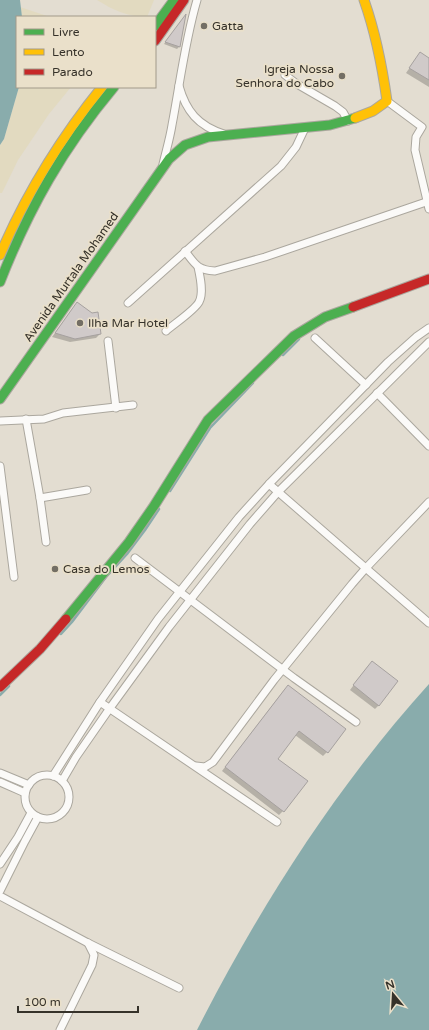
<svg xmlns="http://www.w3.org/2000/svg" width="429" height="1030" font-family="'Varela Round',sans-serif">
  <rect width="100%" height="100%" fill="#e3ddd1"/>
  <g fill="#e2dac0">
    <path d="M97 0H154L147 17C128 17 113 10 97 0Z"/>
    <polygon points="20,7 50,17 22,17"/>
    <polygon points="19,87 71,87 49,114 18,160 2,193 0,193 0,145 4,139"/>
  </g>
  <g fill="#89acac">
    <polygon points="0,0 20,0 22,17 17,17 17,87 19,87 4,139 0,145"/>
    <path d="M429 684V1030H197C260 906 336 787 429 684Z"/>
  </g>
  <g fill="#0003">
    <polygon points="185,17 179,47 177,49 164,44"/>
    <polygon points="420,53 429,59 429,87 406,73"/>
    <polygon points="77,303 100,334 96,338 70,342 52,337"/>
    <polygon points="368,666 379,705 375,709 350,690"/>
    <polygon points="284,690 327,752 323,756 295,735 276,759 283,811 279,815 222,771"/>
  </g>
  <g fill="none" stroke-linecap="round" stroke-linejoin="round">
    <g stroke="#89acac" stroke-width="2.5">
      <polyline points="283,355 299,339"/>
      <polyline points="170,491 210,428 253,383"/>
      <polyline points="61,634 72,622 106,577 127,554 145,530 159,509"/>
      <polyline points="0,695 9,686"/>
    </g>
  </g>
  <g fill="#d0cac9" stroke="#a6a19f">
    <polygon points="186,14 180,47 165,42"/>
    <polygon points="420,52 429,58 429,80 409,68"/>
    <polygon points="77,302 92,313 98,312 101,334 75,339 55,333"/>
    <polygon points="372,661 398,681 379,706 353,685"/>
    <polygon points="288,685 346,729 328,753 299,731 278,759 308,781 284,812 225,767"/>
  </g>
  <g fill="none" stroke-linecap="round" stroke-linejoin="round">
    <defs>
      <g id="street">
        <polyline points="285,75 297,84 335,106 343,112 348,121"/>
        <path d="M179 86C186 111 198 126 224 134"/>
        <polyline points="387,101 422,127 416,137 415,150 429,209"/>
        <path d="M163 164C166 151 170 138 172 125 180 83 185 41 197 0"/>
        <path d="M185 251C195 264 197 270 215 271L265 257 426 202"/>
        <polyline points="128,303 281,166 296,147 305,128"/>
        <path d="M166 331C174 324 195 310 199 302 204 293 200 276 198 267"/>
        <polyline points="315,338 366,385"/>
        <polyline points="108,341 116,408"/>
        <polyline points="377,393 429,446"/>
        <polyline points="26,419 40,498 46,542"/>
        <polyline points="0,421 44,419 63,413 133,405"/>
        <polyline points="0,466 14,577"/>
        <polyline points="269,484 429,623"/>
        <polyline points="40,498 87,490"/>
        <polyline points="135,558 294,678 356,722"/>
        <polyline points="100,702 277,822"/>
        <polyline points="196,766 205,767 213,762 274,680 352,584 365,569 429,502"/>
        <polyline points="0,773 29,785"/>
        <circle cx="47" cy="797" r="22"/>
        <polyline points="53,776 100,702 158,619 239,517 269,484 388,362 416,337 429,328"/>
        <polyline points="62,781 76,757 110,708 169,627 250,524 278,492 429,342"/>
        <polyline points="0,782 25,793"/>
        <polyline points="0,864 18,837 31,813"/>
        <polyline points="0,891 25,841 38,817"/>
        <polyline points="0,896 88,943 179,988"/>
        <polyline points="60,1030 92,965 94,955 88,943"/>
      </g>
      <g id="fast">
        <polyline points="155,26 174,0"/>
        <path d="M0 282C29 208 63 148 114 87"/>
        <polyline points="0,399 169,159 185,145 208,137 330,125 355,118"/>
        <polyline points="66,619 129,542 154,506 208,420 294,336 325,317 353,307"/>
      </g>
      <g id="slow">
        <path d="M355 118 373 111 387 101C382 65 376 34 364 0"/>
        <path d="M0 255C26 194 60 139 102 87"/>
      </g>
      <g id="jam">
        <polyline points="155,41 184,0"/>
        <polyline points="353,307 429,279"/>
        <polyline points="0,687 40,649 66,619"/>
      </g>
    </defs>
    <use href="#street" stroke="#aba79e" stroke-width="9"/>
    <use href="#fast" stroke="#aba79e" stroke-width="11"/>
    <use href="#slow" stroke="#aba79e" stroke-width="11"/>
    <use href="#jam" stroke="#aba79e" stroke-width="11"/>
    <use href="#street" stroke="#fbfaf8" stroke-width="7"/>
    <use href="#fast" stroke="#4caf50" stroke-width="9"/>
    <use href="#slow" stroke="#ffc107" stroke-width="9"/>
    <use href="#jam" stroke="#c62828" stroke-width="9"/>
  </g>
  <g fill="#736e64" stroke="#eae0ca" stroke-width="1.5">
    <circle cx="204" cy="26" r="4"/>
    <circle cx="342" cy="76" r="4"/>
    <circle cx="80" cy="323" r="4"/>
    <circle cx="55" cy="569" r="4"/>
  </g>
  <g text-anchor="middle" dominant-baseline="central" stroke-width="3.5" stroke-linejoin="round" paint-order="stroke">
    <g font-size="12" fill="#36322a" stroke="#eae0ca" text-anchor="start">
      <text x="212" y="26">Gatta</text>
      <text x="334" y="69" text-anchor="end">Igreja Nossa<tspan x="334" dy="14">Senhora do Cabo</tspan></text>
      <text x="88" y="323">Ilha Mar Hotel</text>
      <text x="63" y="569">Casa do Lemos</text>
    </g>
    <g font-size="12" fill="#36322a" stroke="#eae0ca">
      <text transform="translate(71 277) rotate(-55)">Avenida Murtala Mohamed</text>
    </g>
  </g>
  <rect x="16" y="16" width="140" height="72" fill="#eae0ca" stroke="#a29a8a"/>
  <rect x="24" y="29" width="20" height="6" fill="#4caf50" stroke="#a29a8a"/>
  <text x="52" y="36" font-size="12" fill="#36322a">Livre</text>
  <rect x="24" y="49" width="20" height="6" fill="#ffc107" stroke="#a29a8a"/>
  <text x="52" y="56" font-size="12" fill="#36322a">Lento</text>
  <rect x="24" y="69" width="20" height="6" fill="#c62828" stroke="#a29a8a"/>
  <text x="52" y="76" font-size="12" fill="#36322a">Parado</text>
  <g transform="translate(393 994) rotate(342)" stroke="#eae0ca" stroke-width="3" paint-order="stroke">
  <path d="M0-3L7 15L0 10L-7 15Z" fill="#36322a"/>
  <text y="-6" font-size="11" font-weight="bold" text-anchor="middle" fill="#36322a">N</text>
  </g>
  <path d="M18 1006v6h120v-6" fill="none" stroke="#36322a" stroke-width="2"/>
  <text x="24" y="1006" font-size="12" fill="#36322a" stroke="#eae0ca" stroke-width="3" paint-order="stroke">100 m</text>
</svg>
